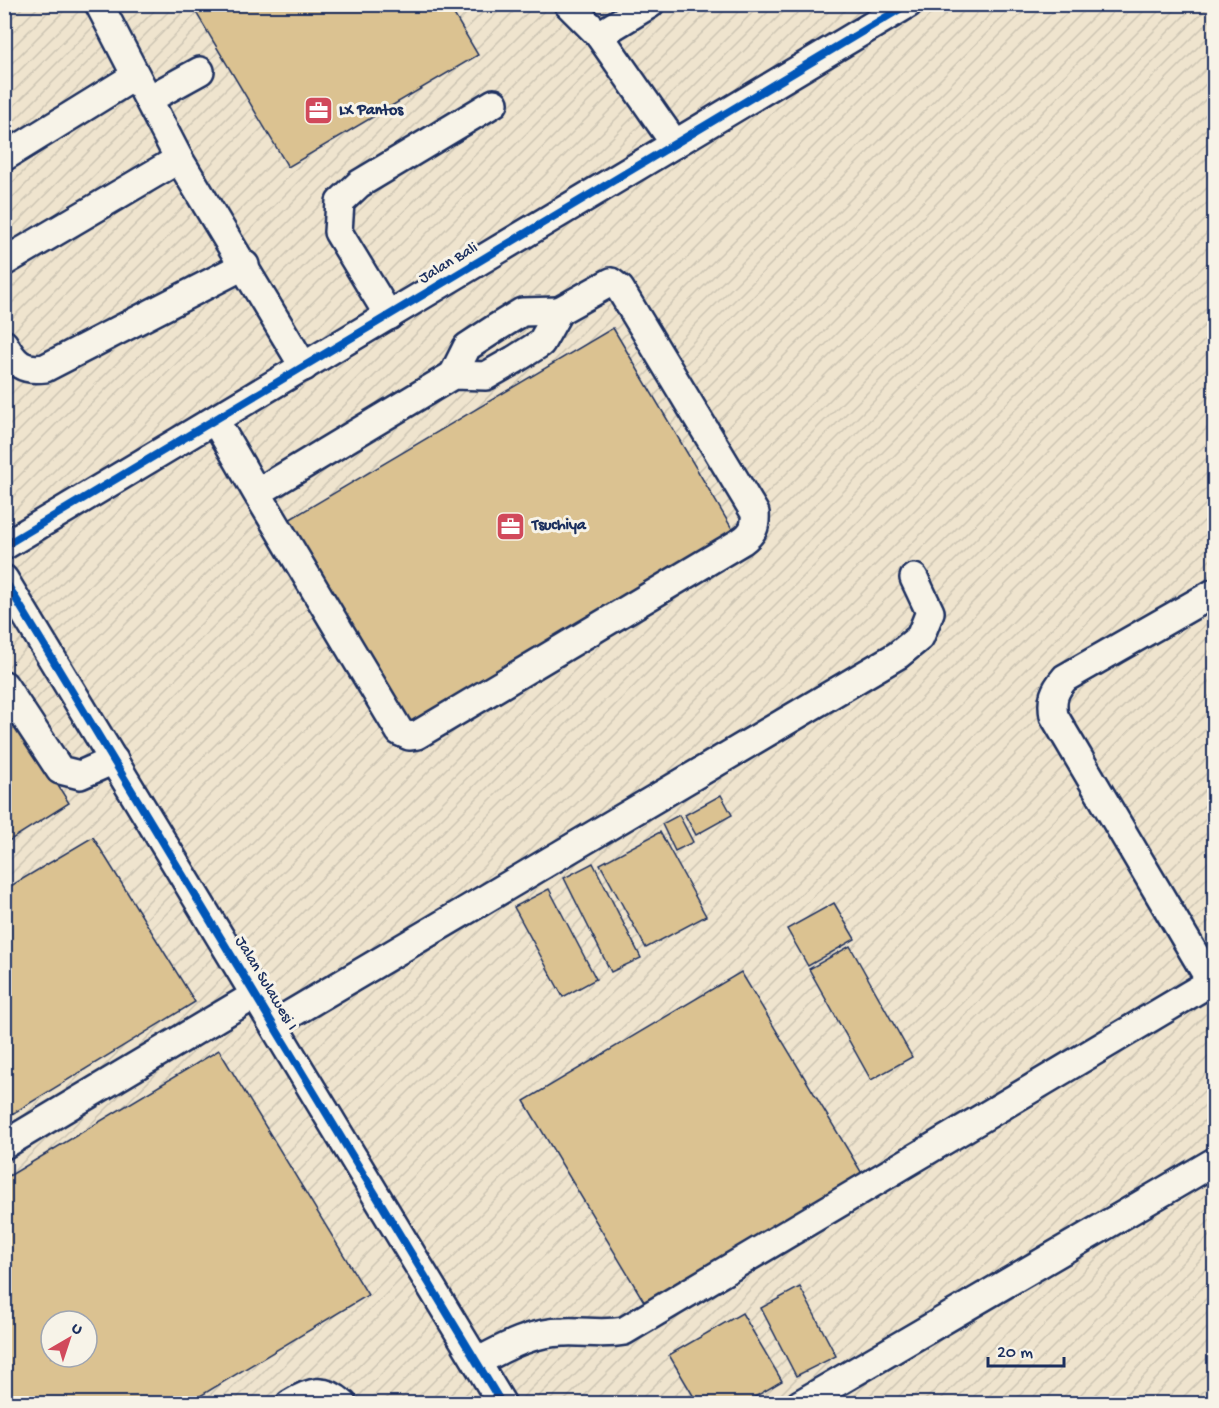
<svg xmlns="http://www.w3.org/2000/svg" width="1219" height="1408" font-family="'Gochi Hand',sans-serif">
  <defs>
    <pattern id="industrial-furrows" width="10" height="10" patternUnits="userSpaceOnUse" patternTransform="scale(1.5)"><rect width="10" height="10" fill="#efe4ce"/><path d="M-1 1l2-2M0 10L10 0M9 11l2-2" fill="none" stroke="#ccc4b3"/></pattern>
  </defs>
  <rect width="100%" height="100%" fill="#f7f3e8"/>
  <filter id="ink" filterUnits="userSpaceOnUse"><feTurbulence type="fractalNoise" baseFrequency=".0167" numOctaves="2"/><feDisplacementMap in="SourceGraphic" scale="12" xChannelSelector="R" yChannelSelector="G"/><feConvolveMatrix kernelMatrix="1 2 1 2 8 2 1 2 1" color-interpolation-filters="sRGB"/></filter>
  <g filter="url(#ink)">
    <path fill="url(#industrial-furrows)" fill-rule="evenodd" d="M5 5H1214V1403L5 1404ZM51 1321H87V1357H51Z"/>
    <g fill="#dbc291" stroke="#1b2f5e" stroke-width="1.5" fill-rule="evenodd">
      <polygon points="191,4 448,4 478,55 288,167"/>
      <polygon points="613,328 734,532 408,725 287,521"/>
      <polygon points="4,700 69,803 4,844"/>
      <polygon points="721,795 732,815 696,835 685,815"/>
      <polygon points="679,815 693,842 675,851 662,824"/>
      <polygon points="660,832 706,916 646,948 600,864"/>
      <polygon points="93,837 195,1002 4,1119 4,890"/>
      <polygon points="593,863 641,958 611,972 564,878"/>
      <polygon points="549,889 596,979 563,997 514,907"/>
      <polygon points="834,903 855,939 808,966 787,929"/>
      <polygon points="850,946 912,1057 871,1080 809,969"/>
      <polygon points="741,972 863,1175 646,1305 524,1101"/>
      <path d="M219 1050 368 1295 187 1404H4V1179ZM51 1321H87V1357H51Z"/>
      <polygon points="800,1287 836,1356 796,1376 761,1308"/>
      <polygon points="742,1313 782,1381 743,1404 698,1404 669,1355"/>
    </g>
    <g fill="none" stroke-linecap="round" stroke-linejoin="round">
      <defs>
        <g id="minor">
          <polyline points="99,4 179,159 304,367"/>
          <polyline points="568,4 599,35 675,144"/>
          <polyline points="599,35 650,4"/>
          <polyline points="149,99 200,71"/>
          <polyline points="4,157 135,76"/>
          <polyline points="4,262 179,159"/>
          <polyline points="389,316 338,232 340,202 359,184 494,103"/>
          <path d="M4 344C15 364 23 371 45 368L245 265"/>
          <polyline points="453,375 467,347 496,328 522,312 559,311"/>
          <path d="M215 420 257 493 453 375 486 376 514 360 541 343 559 311 611 282 620 289 755 513C756 527 753 533 742 541L417 735 409 736 400 732 257 493"/>
          <polyline points="4,546 908,4"/>
          <polyline points="4,579 502,1404"/>
          <polyline points="4,685 60,770 80,775 114,760"/>
          <path d="M1211 982 1054 716C1051 699 1054 691 1065 678L1214 593"/>
          <polyline points="274,1024 898,655 920,637 930,612 914,578"/>
          <polyline points="4,1145 255,995"/>
          <path d="M477 1362C505 1347 532 1332 564 1332 584 1331 604 1335 624 1331L1214 980"/>
          <path d="M290 1404C311 1391 324 1387 343 1404"/>
          <polyline points="800,1404 1214,1162"/>
        </g>
      </defs>
      <use href="#minor" stroke="#1b2f5e" stroke-width="32"/>
      <use href="#minor" stroke="#f7f3e8" stroke-width="27"/>
      <defs>
        <g id="cycleway">
          <polyline points="4,546 908,4"/>
          <polyline points="4,579 502,1404"/>
        </g>
      </defs>
      <use href="#cycleway" stroke="#f7f3e8" stroke-width="11"/>
      <use href="#cycleway" stroke="#0057b8" stroke-width="8"/>
    </g>
  </g>
  <defs>
    <symbol id="office-square" viewBox="-11 -11 22 22"><rect x="-9" y="-9" width="18" height="18" rx="4" fill="#d1495b" stroke="#f7f3e8"/><path d="M-6-3h4V-5.5h4V-3h4V5H-6ZM-1-4.5V-3h2v-1.5ZM-6 0V1H6V0Z" fill="#fff"/></symbol>
  </defs>
  <g fill-rule="evenodd">
    <use href="#office-square" x="302" y="94" width="33" height="33"/>
    <use href="#office-square" x="494" y="510" width="33" height="33"/>
  </g>
  <g text-anchor="middle" dominant-baseline="central" stroke-width="6" stroke-linejoin="round" paint-order="stroke">
    <g font-size="16" font-weight="bold" fill="#1b2f5e" stroke="#f7f3e8" text-anchor="start">
      <text x="339" y="111">LX Pantos</text>
      <text x="532" y="526">Tsuchiya</text>
    </g>
    <g font-size="16" fill="#1b2f5e" stroke="#f7f3e8">
      <text transform="translate(449 264) rotate(-31)">Jalan Bali</text>
      <text transform="translate(265 984) rotate(59)">Jalan Sulawesi I</text>
    </g>
  </g>
  <rect width="1219" height="1408" fill="none" stroke="#f7f3e8" stroke-width="24"/>
  <rect x="12" y="12" width="1195" height="1384" fill="none" stroke="#1b2f5e" stroke-width="2" filter="url(#ink)"/>
  <g transform="translate(69 1339) rotate(39)"><circle r="28" fill="#f7f3e8" stroke="#9fa5b1" stroke-width="1.5"/>
  <path d="M0-4.5L10 22L0 15L-10 22Z" fill="#d1495b"/>
  <text y="-9" font-size="16" font-weight="bold" text-anchor="middle" fill="#1b2f5e">U</text>
  </g>
  <path d="M988 1357v9h76v-9" fill="none" stroke="#1b2f5e" stroke-width="3"/>
  <text x="997" y="1357" font-size="18" fill="#1b2f5e" stroke="#f7f3e8" stroke-width="4.5" paint-order="stroke">20 m</text>
</svg>
